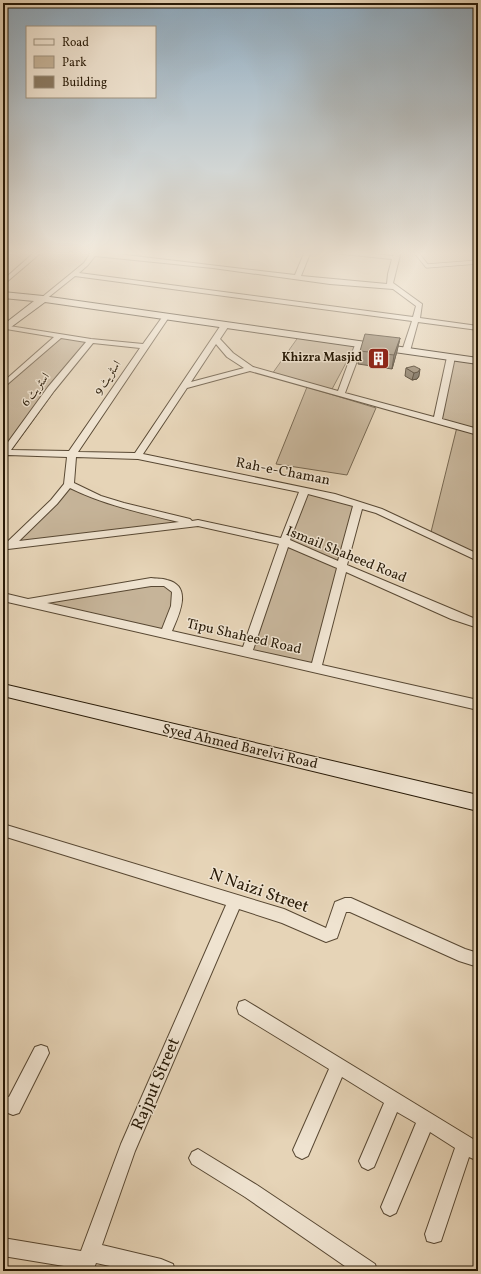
<svg xmlns="http://www.w3.org/2000/svg" width="481" height="1274" font-family="Vollkorn,Amiri,serif">
  <rect width="100%" height="100%" fill="#e6d4b7"/>
  <filter id="stains"><feTurbulence type="fractalNoise" baseFrequency=".005" numOctaves="4"/><feColorMatrix values="0 0 0 0 .2 0 0 0 0 .09 0 0 0 0 .02 0 0 0 .5 -.17"/></filter>
  <radialGradient id="worn" r=".72"><stop offset=".6" stop-color="#630" stop-opacity="0"/><stop offset="1" stop-color="#630" stop-opacity=".3"/></radialGradient>
  <g fill="#c6b499" stroke="#776750">
    <polygon points="59,336 91,341 10,452 3,452 3,386"/>
    <polygon points="299,336 355,346 331,391 272,374"/>
    <polygon points="449,356 478,361 478,558 430,536 457,427 434,420"/>
    <polygon points="307,387 376,408 347,475 276,464"/>
    <polygon points="69,482 98,498 198,523 8,546"/>
    <polygon points="304,491 360,507 316,668 247,652"/>
    <polygon points="166,583 178,594 165,635 26,603"/>
  </g>
  <g fill="none" stroke-linecap="round" stroke-linejoin="round">
    <defs>
      <polyline id="lane" points="415,251 427,266 478,262"/>
      <g id="street">
        <polygon points="36,251 43,251 3,285 3,280"/>
        <path d="M92 251 295 275 305 251H311L301 276 387 284 388 274 392 259 333 253 330 251H350L393 256 395 251H401L393 283 422 304 420 318 478 326V330L418 322 410 351 406 353 402 351 412 321 75 276 45 300H41V298L84 263ZM95 256 213 268 330 284 393 289 416 306 413 317 79 273 88 265Z"/>
        <path d="M163 316 169 317 78 452 135 453 223 322 230 324 220 339 233 353 253 367 338 391 355 345 362 343 363 345 345 393 434 417 447 357 454 355 455 357 442 419 478 429V435L250 371 187 388 143 454 335 494 382 509 478 554V561L376 513 362 509 347 565 478 620V628L451 619 346 572 322 665 478 700V710L3 601V593L28 599 151 578C156 579 162 578 167 580 193 586 179 615 172 631L243 647 279 544 198 526 8 549 3 546 51 500 64 484 67 457 8 455 3 458V449L48 387 86 342 61 338 3 388V382L54 337 6 329 3 328V325L91 339 143 344ZM93 343 140 348 69 451 11 450 54 391ZM216 344 227 357 244 368 191 382ZM76 457 138 459 299 492 281 538 198 520 192 521 190 519 124 503 101 496 74 483ZM70 488C105 505 141 513 179 522L19 541 57 504ZM308 494 353 506 338 561 290 540ZM288 547 337 568 312 663 253 650ZM151 586H164L172 592 171 606 162 629 47 603Z"/>
        <polygon points="3,824 284,909 326,928 335,902 345,898 351,898 465,949 478,953 478,967 459,961 350,912 346,912 337,938 326,942 282,923 239,909 135,1151 102,1245 161,1259 173,1264 175,1271 133,1271 96,1263 93,1271 75,1271 76,1268 3,1256 3,1238 81,1251 121,1144 226,905 3,836"/>
        <polygon points="245,1000 478,1142 478,1161 469,1157 441,1241 434,1243 427,1241 425,1234 455,1148 430,1132 396,1213 390,1216 384,1213 381,1207 416,1123 397,1112 374,1167 368,1170 362,1167 359,1161 384,1103 342,1077 308,1156 302,1159 296,1156 293,1150 329,1069 239,1014 237,1008 239,1002"/>
        <polygon points="41,1045 47,1047 49,1053 19,1113 13,1115 3,1111 3,1095 9,1097 35,1047"/>
        <polygon points="198,1149 257,1185 375,1264 377,1271 352,1271 245,1197 192,1164 189,1158 192,1152"/>
      </g>
      <g id="secondary">
        <polygon points="3,292 43,296 478,358 478,364 45,302 3,333 3,325 34,301 3,298"/>
        <polygon points="3,684 478,795 478,811 3,696"/>
      </g>
    </defs>
    <use href="#lane" stroke="#584833" stroke-width="5"/>
    <use href="#street" stroke="#584833" stroke-width="2"/>
    <use href="#secondary" stroke="#281a07" stroke-width="2"/>
    <use href="#lane" stroke="#efe3d0" stroke-width="3.5"/>
    <use href="#street" fill="#efe3d0" fill-rule="evenodd"/>
    <use href="#secondary" fill="#efe3d0" fill-rule="evenodd"/>
  </g>
  <g fill="#786a55" stroke="#281a07">
    <polygon points="400,338 397,351 392,369 358,364 360,351"/>
    <polygon points="406,368 419,376 417,379 412,380 405,376"/>
  </g>
  <g fill="#615645" stroke="#281a07">
    <polygon points="400,338 397,351 392,369 394,355"/>
    <polygon points="420,369 419,376 417,379 412,380 414,373"/>
  </g>
  <g fill="#8b7b63" stroke="#281a07">
    <polygon points="365,334 400,338 394,355 360,351"/>
    <polygon points="414,366 420,369 418,372 414,373 406,368"/>
  </g>
  <linearGradient id="sky" x2="0" y2="1"><stop stop-color="#8da8bc"/><stop offset="0.59" stop-color="#f4ecdf"/><stop offset="1" stop-color="#f4ecdf" stop-opacity="0"/></linearGradient>
  <rect width="481" height="429" fill="url(#sky)"/>
  <defs>
    <symbol id="building-square" viewBox="-11 -11 22 22"><rect x="-9" y="-9" width="18" height="18" rx="4" fill="#8f2418" stroke="#efe3d0"/><path d="M-4-6H4V6H1V3H-1V6H-4ZM-2.5-4.3h1.7v1.8h-1.7ZM.8-4.3h1.7v1.8H.8ZM-2.5-1h1.7V.8h-1.7ZM.8-1h1.7V.8H.8Z" fill="#fff"/></symbol>
  </defs>
  <g fill-rule="evenodd">
    <use href="#building-square" x="366" y="346" width="25" height="25"/>
  </g>
  <g text-anchor="middle" dominant-baseline="central" stroke-width="3" stroke-linejoin="round" paint-order="stroke">
    <g font-size="12" font-weight="bold" fill="#281a07" stroke="#efe3d0" text-anchor="end">
      <text x="362" y="358">Khizra Masjid</text>
    </g>
    <g font-size="12" fill="#281a07" stroke="#efe3d0">
      <text transform="translate(108 378) rotate(-56)">اسٹریٹ 9</text>
      <text transform="translate(36 390) rotate(-53)">اسٹریٹ 6</text>
    </g>
    <g font-size="14" fill="#281a07" stroke="#efe3d0">
      <text transform="translate(283 472) rotate(11)">Rah-e-Chaman</text>
      <text transform="translate(346 555) rotate(22)">Ismail Shaheed Road</text>
      <text transform="translate(244 637) rotate(13)">Tipu Shaheed Road</text>
      <text transform="translate(240 747) rotate(13)">Syed Ahmed Barelvi Road</text>
    </g>
    <g font-size="17" fill="#281a07" stroke="#efe3d0">
      <text transform="translate(259 891) rotate(19)">N Naizi Street</text>
      <text transform="translate(156 1084) rotate(-67)">Rajput Street</text>
    </g>
  </g>
  <rect width="481" height="1274" fill="none" stroke="#e6d4b7" stroke-width="16"/>
  <rect x="4" y="4" width="473" height="1266" fill="none" stroke="#281a07" stroke-width="2"/>
  <rect x="8" y="8" width="465" height="1258" fill="none" stroke="#281a07"/>
  <rect x="26" y="26" width="130" height="72" fill="#efe3d0" stroke="#9f9380"/>
  <rect x="34" y="39" width="20" height="6" fill="#efe3d0" stroke="#9f9380"/>
  <text x="62" y="46" font-size="12" fill="#281a07">Road</text>
  <rect x="34" y="56" width="20" height="12" fill="#c6b499" stroke="#9f9380"/>
  <text x="62" y="66" font-size="12" fill="#281a07">Park</text>
  <rect x="34" y="76" width="20" height="12" fill="#8b7b63" stroke="#9f9380"/>
  <text x="62" y="86" font-size="12" fill="#281a07">Building</text>
  <rect width="100%" height="100%" filter="url(#stains)"/>
  <rect width="100%" height="100%" fill="url(#worn)"/>
</svg>
